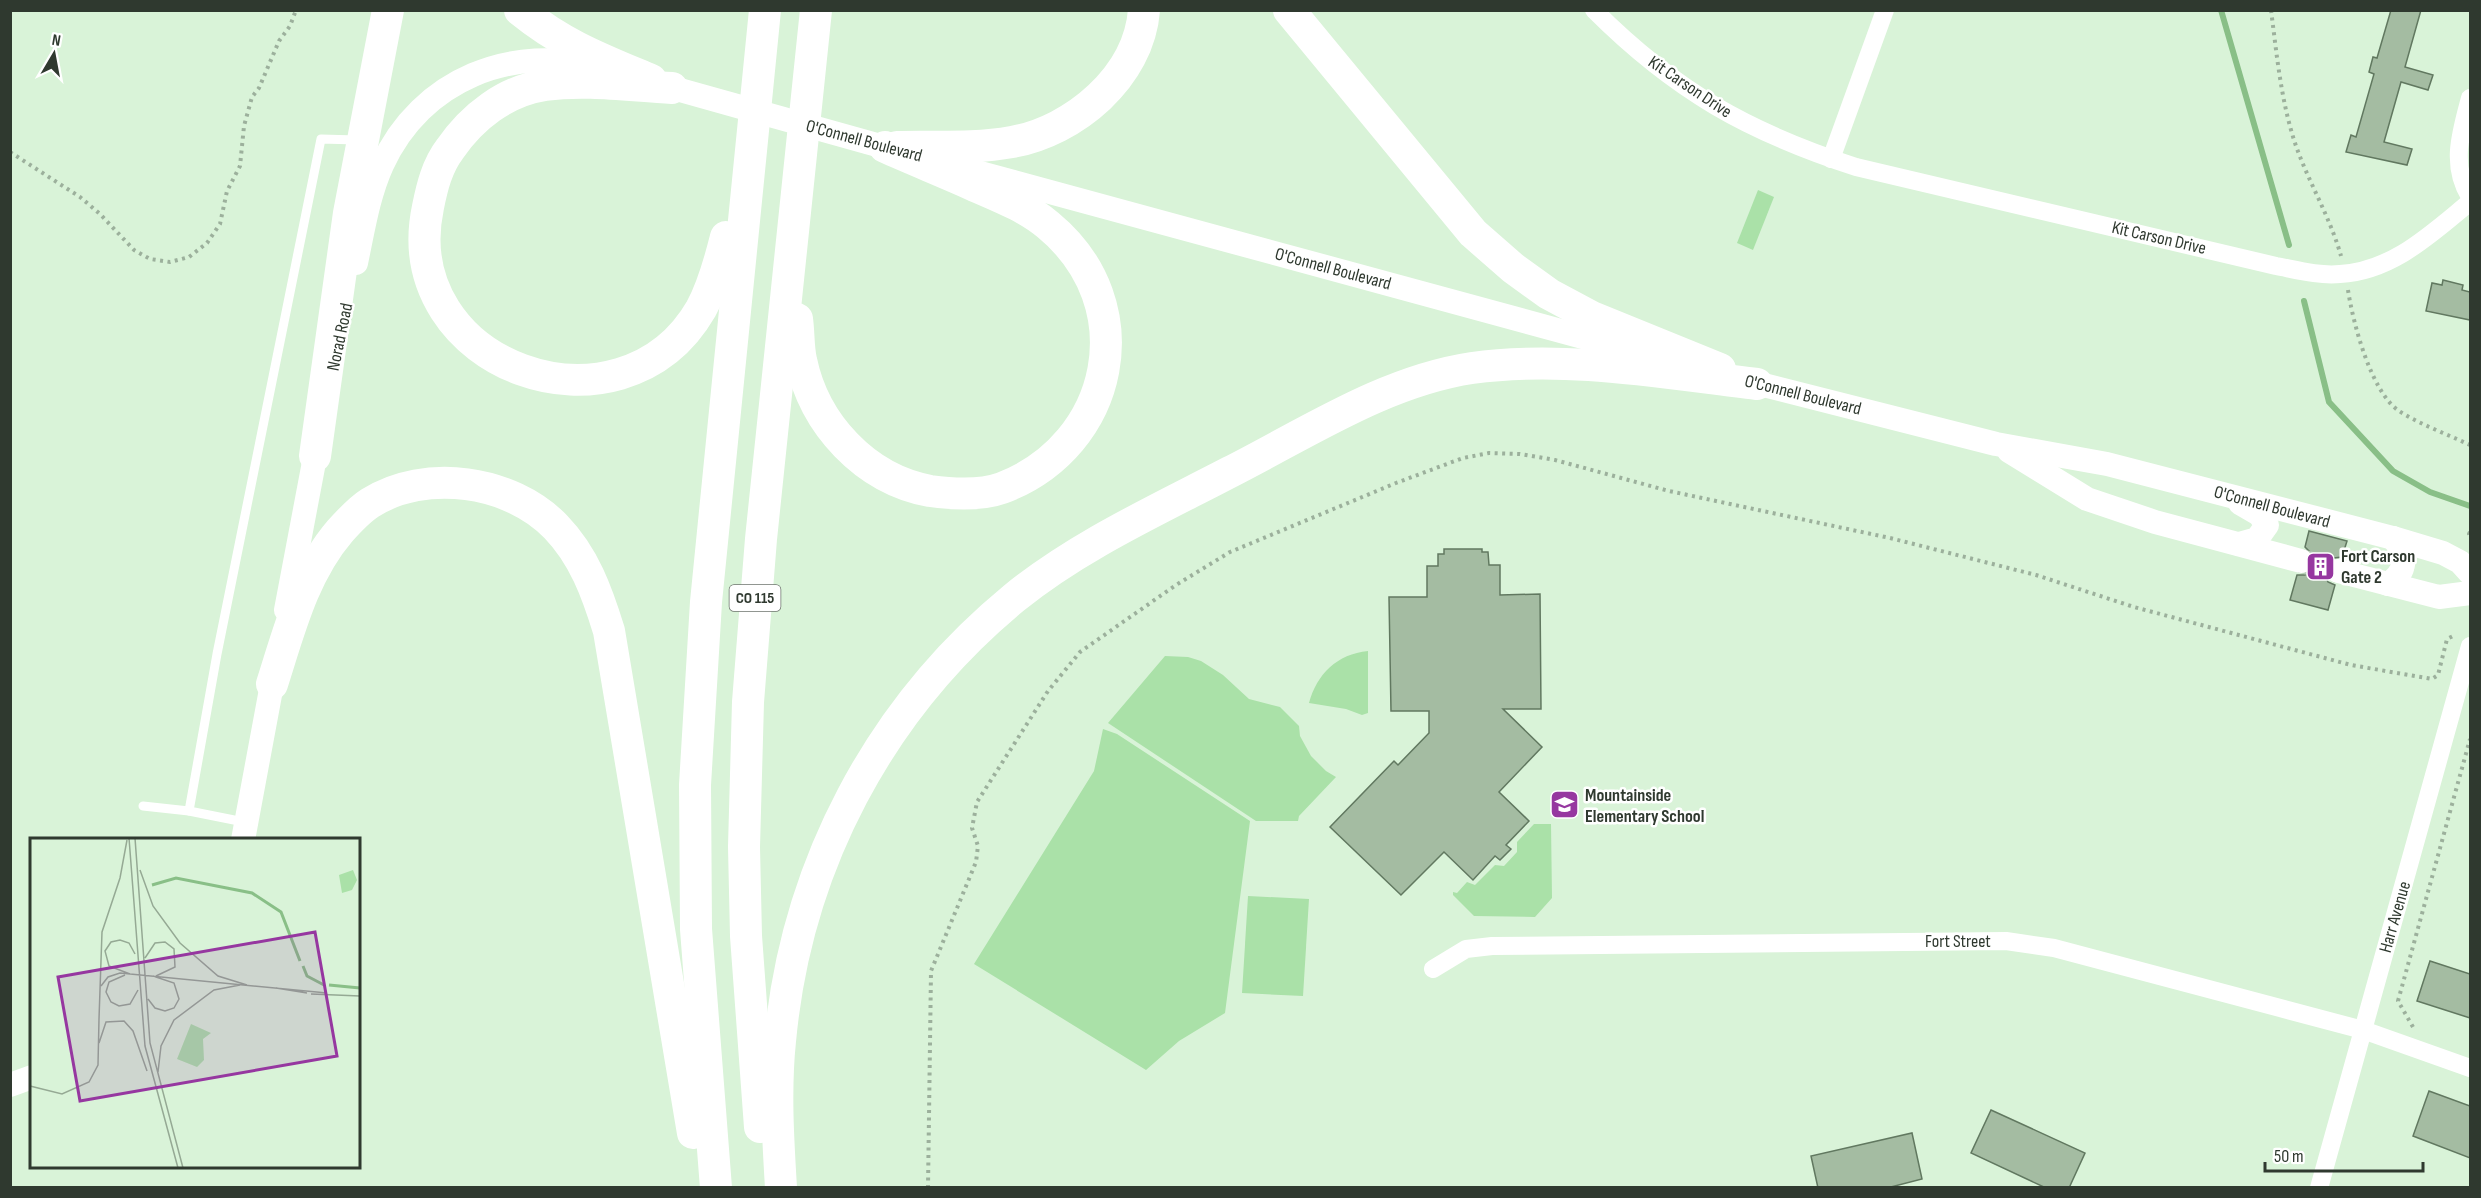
<svg xmlns="http://www.w3.org/2000/svg" width="2481" height="1198" font-family="'Sofia Sans Condensed',sans-serif">
  <rect width="100%" height="100%" fill="#d9f3d8"/>
  <g fill="#aae1a8">
    <polygon points="1758,190 1774,197 1753,250 1737,243"/>
    <path d="M1368 651V713L1362 715 1346 709 1309 703C1317 674 1337 654 1368 651Z"/>
    <polygon points="1165,656 1188,657 1201,661 1223,675 1249,699 1280,707 1299,726 1300,736 1311,756 1326,771 1336,777 1299,816 1298,821 1256,821 1108,723"/>
    <polygon points="1103,729 1117,734 1250,821 1225,1013 1179,1041 1146,1070 974,964 1094,771"/>
    <polygon points="1534,824 1551,824 1552,898 1535,917 1474,916 1453,895 1453,892 1457,893 1467,882 1475,885 1495,865 1504,866 1517,852 1517,842"/>
    <polygon points="1248,896 1309,899 1303,996 1242,993"/>
  </g>
  <g fill="none" stroke-linecap="round" stroke-linejoin="round">
    <g stroke="#89bf87" stroke-width="6">
      <polyline points="2221,10 2289,245"/>
      <polyline points="2304,301 2329,402 2393,471 2430,492 2470,506"/>
    </g>
  </g>
  <g fill="#a4bca2" stroke="#617860" stroke-width="1.5">
    <polygon points="2391,10 2421,10 2405,67 2433,75 2428,90 2401,82 2384,142 2412,149 2407,165 2346,152 2351,135 2356,137 2374,74 2369,72 2373,57 2377,58"/>
    <polygon points="2443,280 2463,285 2462,290 2470,292 2470,320 2426,311 2432,283 2442,285"/>
    <polygon points="2309,531 2347,541 2342,557 2334,558 2324,567 2325,575 2328,582 2335,585 2328,610 2290,600 2297,575 2305,575 2315,565 2315,557 2305,547"/>
    <polygon points="1444,549 1482,549 1482,552 1488,552 1489,565 1500,565 1500,595 1540,594 1541,709 1503,709 1542,747 1499,792 1529,821 1506,845 1511,849 1500,860 1495,856 1473,880 1444,852 1401,895 1330,827 1394,761 1398,765 1429,733 1429,711 1391,711 1389,597 1427,597 1427,566 1438,566 1438,554 1444,554"/>
    <polygon points="2430,961 2470,974 2470,1018 2417,1001"/>
    <polygon points="2429,1091 2470,1106 2470,1158 2413,1136"/>
    <polygon points="1991,1110 2085,1153 2069,1188 2046,1188 1971,1153"/>
    <polygon points="1912,1133 1922,1179 1887,1188 1818,1188 1811,1156"/>
  </g>
  <g fill="none" stroke-linecap="round" stroke-linejoin="round">
    <polyline stroke="#b7ceb6" stroke-width="24" stroke-dasharray="24 12" stroke-linecap="butt" points="2301,561 2338,571"/>
    <g stroke="#9cb09c" stroke-width="4" stroke-dasharray="3 4.5" stroke-linecap="butt">
      <path d="M2271 10C2277 56 2281 102 2296 146 2309 183 2330 217 2341 256"/>
      <polyline points="10,152 80,197 100,214 134,250 150,259 170,262 189,257 207,243 220,224 227,191 240,166 244,126 252,97 259,88 279,41 290,26 296,10"/>
      <path d="M2348 290C2353 323 2371 392 2399 411 2421 425 2447 434 2470 445"/>
      <polyline points="2470,532 2469,534 2470,537"/>
      <polyline points="2413,1027 2398,1001 2470,739"/>
      <polyline points="928,1188 931,971 976,862 978,846 972,828 977,802 1048,691 1080,652 1176,585 1230,552 1396,483 1463,458 1489,453 1520,454 1555,460 1669,491 1890,538 2036,575 2134,607 2351,665 2432,679 2438,675 2447,639 2453,636"/>
    </g>
    <g stroke="#fff" stroke-width="9">
      <polyline points="143,806 189,811"/>
      <polyline points="244,822 189,811 217,654 321,139 357,140"/>
    </g>
    <g stroke="#fff" stroke-width="18">
      <path d="M1594 10C1675 91 1748 132 1856 167L2276 266C2297 270 2319 276 2340 274 2393 271 2432 233 2470 202"/>
      <path d="M2470 98C2461 132 2450 165 2470 197"/>
      <polyline points="1831,159 1885,10"/>
      <polyline points="1433,969 1466,949 1492,946 2006,941 2054,948 2363,1030 2470,1068"/>
      <polyline points="2319,1188 2470,646"/>
    </g>
    <g stroke="#fff" stroke-width="24">
      <polyline points="655,83 902,152"/>
      <polyline points="962,168 1660,358"/>
      <path d="M356 263C363 230 368 196 382 165 421 79 513 43 601 68"/>
      <polyline points="1740,379 1996,444 2107,464 2393,538 2443,553 2460,562 2470,573"/>
      <polyline points="2009,451 2087,499 2155,522 2301,561"/>
      <polyline points="2239,544 2257,539 2267,525 2259,514 2240,503"/>
      <polyline points="2338,571 2439,597 2470,593"/>
      <path d="M2388 584C2407 572 2408 555 2393 538"/>
      <polyline points="286,610 318,441"/>
      <polyline points="243,840 275,668"/>
      <polyline points="10,1085 32,1077"/>
    </g>
    <g stroke="#fff" stroke-width="32">
      <path d="M520 10C563 45 601 59 651 80"/>
      <polyline points="1289,10 1473,233 1513,268 1549,294 1592,317 1720,369"/>
      <path d="M672 88C631 86 586 79 545 85 505 91 472 117 450 149 437 166 432 187 428 207 394 367 621 447 701 309 713 287 720 261 726 237"/>
      <path d="M897 147C935 146 974 149 1012 142 1074 131 1139 77 1144 10"/>
      <path d="M797 319C799 333 798 347 801 360 814 424 865 479 930 491 952 494 980 496 1002 488 1115 445 1144 304 1048 225 1027 207 998 196 973 185 944 172 914 160 885 147"/>
      <polyline points="315,456 349,213 388,10"/>
      <path d="M272 684C289 631 303 574 340 531 349 521 359 510 370 503 425 468 511 480 556 527 584 556 597 592 609 631L693 1133"/>
      <polyline points="760,1127 746,936 744,847 748,702 761,539 816,10"/>
      <polyline points="716,1188 696,929 695,785 706,602 765,10"/>
      <path d="M781 1188C778 1139 775 1089 780 1041 796 867 879 709 1014 598 1078 546 1157 510 1230 472 1307 433 1385 381 1472 368 1566 355 1663 373 1757 384"/>
    </g>
  </g>
  <defs>
    <symbol id="building-square" viewBox="-11 -11 22 22"><rect x="-9" y="-9" width="18" height="18" rx="4" fill="#9637a0" stroke="#fff"/><path d="M-4-6H4V6H1V3H-1V6H-4ZM-2.5-4.3h1.7v1.8h-1.7ZM.8-4.3h1.7v1.8H.8ZM-2.5-1h1.7V.8h-1.7ZM.8-1h1.7V.8H.8Z" fill="#fff"/></symbol>
    <symbol id="school-square" viewBox="-11 -11 22 22"><rect x="-9" y="-9" width="18" height="18" rx="4" fill="#9637a0" stroke="#fff"/><path d="M0-5L7-2L0 1L-7-2ZM-4 1L0 2.5L4 1V4Q0 6-4 4Z" fill="#fff"/></symbol>
  </defs>
  <g fill-rule="evenodd">
    <use href="#building-square" x="2304" y="550" width="33" height="33"/>
    <use href="#school-square" x="1548" y="788" width="33" height="33"/>
  </g>
  <g text-anchor="middle" dominant-baseline="central" stroke-width="5" stroke-linejoin="round" paint-order="stroke">
    <rect fill="#fff" stroke="#6d746d" stroke-width="1.5" x="729.5" y="585" width="51" height="26" rx="4.5"/>
    <g font-size="16" font-weight="bold" fill="#2f392f">
      <text x="755" y="598">CO 115</text>
    </g>
    <g font-size="18" fill="#2f392f" stroke="#fff">
      <text transform="translate(1690 87) rotate(34)">Kit Carson Drive</text>
      <text transform="translate(864 141) rotate(15)">O'Connell Boulevard</text>
      <text transform="translate(2159 238) rotate(13)">Kit Carson Drive</text>
      <text transform="translate(1333 269) rotate(15)">O'Connell Boulevard</text>
      <text transform="translate(340 337) rotate(-78)">Norad Road</text>
      <text transform="translate(1803 395) rotate(14)">O'Connell Boulevard</text>
      <text transform="translate(2272 507) rotate(15)">O'Connell Boulevard</text>
      <text transform="translate(2395 917) rotate(-74)">Harr Avenue</text>
      <text x="1958" y="941">Fort Street</text>
    </g>
    <g font-size="18" font-weight="bold" fill="#2f392f" stroke="#fff" text-anchor="start">
      <text x="2341" y="556">Fort Carson<tspan x="2341" dy="21">Gate 2</tspan></text>
      <text x="1585" y="795">Mountainside<tspan x="1585" dy="21">Elementary School</tspan></text>
    </g>
  </g>
  <g transform="translate(30 838)">
    <rect width="330" height="330" fill="#d9f3d8"/>
    <path d="M323 32 327 42 322 52 312 55 309 37ZM161 186 181 195 173 201 174 222 167 229 147 221Z" fill="#aae1a8"/>
    <path fill="none" stroke="#89bf87" stroke-width="3" d="M122 47 146 40 222 55 251 74 270 123M273 128 277 138 294 147M299 147 330 150"/>
    <path fill="none" stroke="#95a994" stroke-width="1.5" d="M99 0 115 208 148 330M105 0 120 205 153 330M110 32 123 68 150 105 188 138 217 147M115 120 125 105 135 104 144 111 145 129 126 138M100 136 79 128 75 113 81 104 90 102 99 105 105 116M95 137 79 144 76 154 81 164 89 168 100 166 108 152M71 148 78 139 90 135 297 155M246 150 277 155M281 156 330 158M118 161 125 170 135 173 144 170 149 161 144 145 123 138M69 181 72 94 90 40 97 2M69 205 76 184 94 183 103 193 117 233M128 234 131 208 144 182 184 152 210 147M0 248 32 256 59 244 68 227 69 181"/>
    <path fill="#9637a0" fill-opacity="0.15" stroke="#9637a0" stroke-width="3" d="M285 94 307 218 50 263 28 139Z"/>
    <rect width="330" height="330" fill="none" stroke="#2f392f" stroke-width="3"/>
  </g>
  <rect width="2481" height="1198" fill="none" stroke="#2f392f" stroke-width="24"/>
  <g transform="translate(54 54) rotate(10)" stroke="#ffffff" stroke-width="4.5" paint-order="stroke">
  <path d="M0-4.5L10 22L0 15L-10 22Z" fill="#2f392f"/>
  <text y="-9" font-size="16" font-weight="bold" text-anchor="middle" fill="#2f392f">N</text>
  </g>
  <path d="M2265 1162v9h158v-9" fill="none" stroke="#2f392f" stroke-width="3"/>
  <text x="2274" y="1162" font-size="18" fill="#2f392f" stroke="#ffffff" stroke-width="4.5" paint-order="stroke">50 m</text>
</svg>
